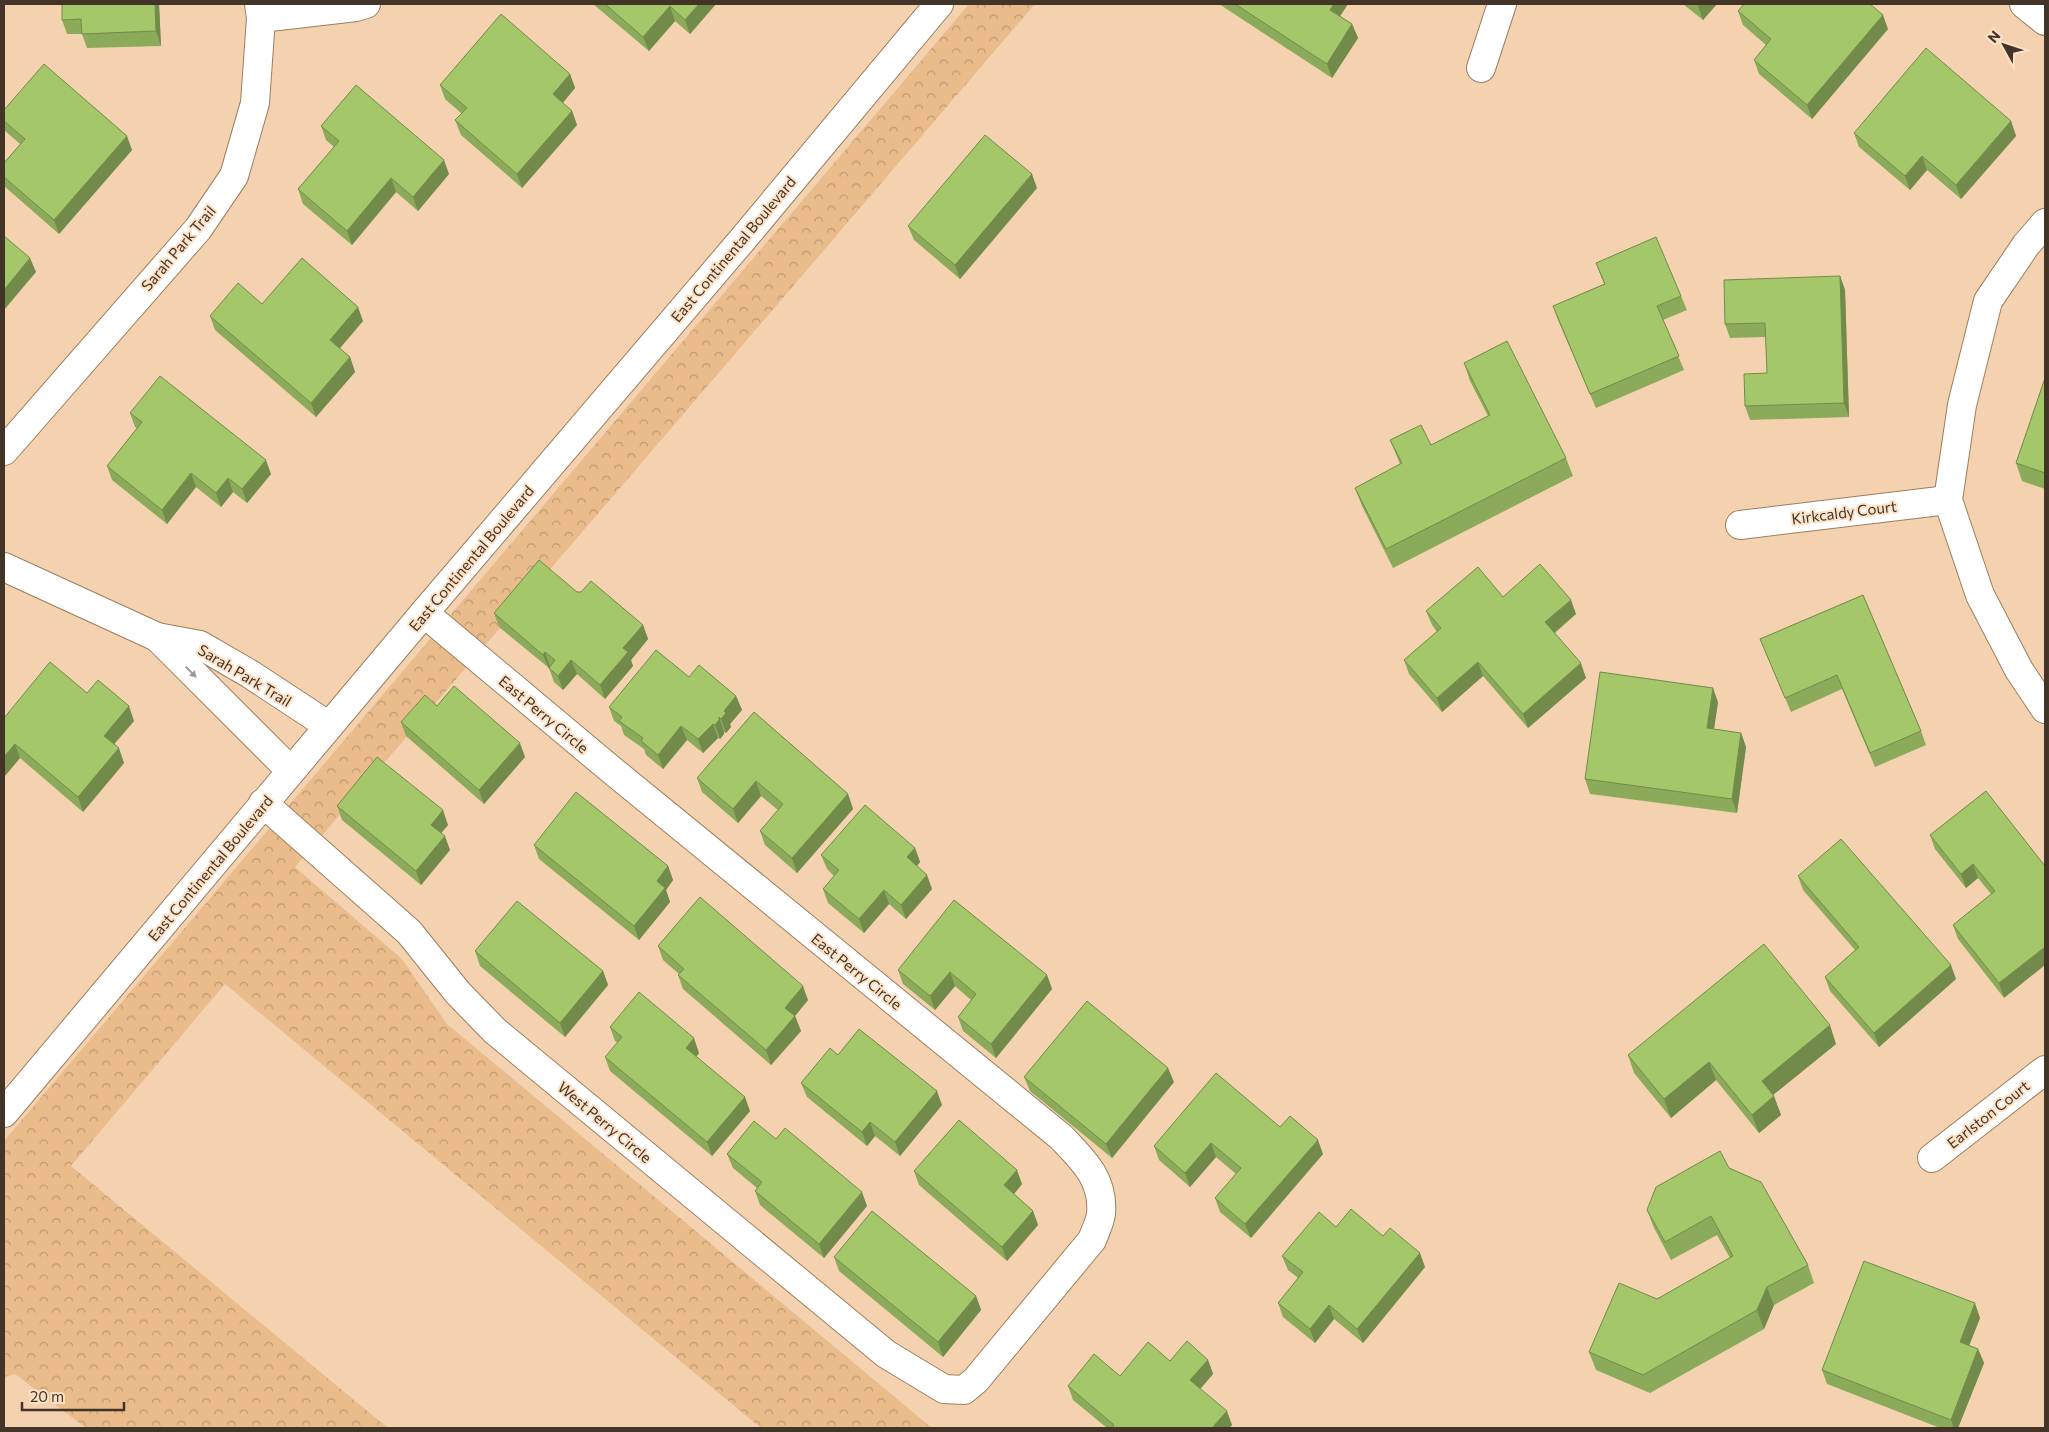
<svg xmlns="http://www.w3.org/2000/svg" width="2049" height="1432" font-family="Commissioner,sans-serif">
  <defs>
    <pattern id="forest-crowns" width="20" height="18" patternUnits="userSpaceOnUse" patternTransform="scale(1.25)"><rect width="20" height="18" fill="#eabc8c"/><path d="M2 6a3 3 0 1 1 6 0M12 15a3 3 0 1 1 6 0" fill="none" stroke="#bf9a72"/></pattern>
  </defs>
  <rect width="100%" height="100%" fill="#f4d2b0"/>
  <polygon fill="url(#forest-crowns)" points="969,4 1035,4 295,867 402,959 447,1024 932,1428 761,1428 225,984 71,1166 388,1428 86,1428 15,1374 4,1377 4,1141"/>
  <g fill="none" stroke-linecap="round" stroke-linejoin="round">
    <defs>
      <g id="street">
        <polyline points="2024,4 2045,21"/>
        <polyline points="261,18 356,7 366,4"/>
        <polyline points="1481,68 1502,4"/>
        <polyline points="2045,223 2026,245 1988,301 1962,405 1948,500 1980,595 2019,670 2045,709"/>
        <polyline points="4,451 198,229 234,176 255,103 261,18 259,4"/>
        <polyline points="1740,525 1948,500"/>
        <polyline points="4,567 157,637 200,645 250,674 329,726"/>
        <polyline points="157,637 291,771"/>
        <path d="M263 803 409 932 458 993 495 1031 886 1354 944 1389 964 1390 976 1380 1092 1240C1095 1232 1100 1222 1101 1214 1104 1179 1083 1160 1061 1137L614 772 424 613"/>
        <polyline points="1932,1158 2045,1070"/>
      </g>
      <polyline id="secondary" points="4,1113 424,613 743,239 939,4"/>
    </defs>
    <use href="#street" stroke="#9d7e5e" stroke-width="30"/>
    <use href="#secondary" stroke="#9d7e5e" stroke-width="30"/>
    <use href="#street" stroke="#fff" stroke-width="28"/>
    <use href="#secondary" stroke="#fff" stroke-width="28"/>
  </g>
  <g fill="#8cab5a">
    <polygon points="62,4 159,4 161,46 87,48 82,34 67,34 62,20"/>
    <polygon points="593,4 716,4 690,34 675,21 649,51"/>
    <polygon points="1219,4 1348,4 1340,16 1352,24 1358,38 1332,78"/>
    <polygon points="1683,4 1717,4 1703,20"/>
    <polygon points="1738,11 1888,29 1812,119 1759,74 1754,60 1766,45 1743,25"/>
    <polygon points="570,74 575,88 563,103 572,111 577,125 522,188 461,135 455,120 462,114 445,99 440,85"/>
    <polygon points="4,110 132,150 59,234 4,186 4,163 20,144 4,130"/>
    <polygon points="2011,121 2016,136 1961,199 1927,170 1910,190 1859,147 1854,133"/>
    <polygon points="321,126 449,174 418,211 396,192 352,245 303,204 298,189 334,147 326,140"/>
    <polygon points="1037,188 960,279 914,240 908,226"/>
    <polygon points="1596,263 1681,296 1687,310 1663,320 1684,370 1596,408 1558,320 1553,306 1604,284"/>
    <polygon points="1840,276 1845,290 1849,417 1750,420 1745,406 1767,373 1766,337 1730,338 1725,324"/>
    <polygon points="262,304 363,321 339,349 350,357 355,372 316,417 215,330 210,316"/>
    <polygon points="1464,363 1566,458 1573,476 1393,568 1362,506 1355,488 1400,464 1390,440 1431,445 1488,416 1470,381"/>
    <polygon points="2045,378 2045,489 2022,481 2016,463"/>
    <polygon points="130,413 271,474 247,503 233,492 221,507 196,487 167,524 112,480 107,466 137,428 135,427"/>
    <polygon points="577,592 643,625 648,639 631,660 633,666 605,699 577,674 563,690 554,682 549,668 499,627 494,613"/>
    <polygon points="1863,595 1921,731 1926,745 1875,767 1842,689 1791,712 1766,653 1760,639"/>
    <polygon points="1503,597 1576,614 1555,633 1586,678 1528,728 1483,676 1442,712 1409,674 1404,660 1437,632 1432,625 1426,611"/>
    <polygon points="689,677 736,696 742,710 730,724 731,727 726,733 724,732 724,734 720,739 718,738 703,753 687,740 663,769 646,755 644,749 624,735 621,726 614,721 609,707"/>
    <polygon points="87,693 134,721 114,744 124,763 83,812 20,758 4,777 4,718"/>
    <polygon points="1718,702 1714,729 1741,733 1746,747 1737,813 1590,794 1585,779"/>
    <polygon points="754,712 848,794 853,809 797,873 765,845 760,831 778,810 761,796 738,823 702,792 697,778"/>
    <polygon points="401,722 525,757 484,804 406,736"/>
    <polygon points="1986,791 2004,998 1958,939 1953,925 1991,894 1978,878 1966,888 1935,849 1930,835"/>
    <polygon points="337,806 448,825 441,833 450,850 421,885 342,820"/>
    <polygon points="534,845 668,866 673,880 666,890 670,902 639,940 539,859"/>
    <polygon points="915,848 920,862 917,866 932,889 906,919 889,904 864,933 828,903 823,889 834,876 827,869 821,855"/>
    <polygon points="1798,876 1956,979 1879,1047 1830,991 1825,977 1855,950 1803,890"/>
    <polygon points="658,946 808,1000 795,1016 801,1031 771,1065 683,989 678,975 679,974 663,960"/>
    <polygon points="475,951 603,971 608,985 565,1037 480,966"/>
    <polygon points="898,970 1047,975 1052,989 996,1058 963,1031 958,1017 971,1000 955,986 935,1010 903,984"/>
    <polygon points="610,1027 699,1053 696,1057 750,1111 712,1156 610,1071 605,1057 618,1043 615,1041"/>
    <polygon points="1836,1044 1773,1095 1781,1115 1759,1133 1716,1080 1671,1118 1634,1073 1628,1055"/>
    <polygon points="838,1055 942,1105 900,1156 875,1136 867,1146 807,1097 801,1083"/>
    <polygon points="1024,1077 1174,1082 1112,1158 1030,1091"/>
    <polygon points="1280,1127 1323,1154 1251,1238 1220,1212 1215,1198 1236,1174 1216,1157 1190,1187 1159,1160 1154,1146"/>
    <polygon points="776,1139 867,1206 824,1258 760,1205 755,1191 757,1188 733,1168 727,1154"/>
    <polygon points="1729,1168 1808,1265 1814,1283 1774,1305 1764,1329 1650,1393 1596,1370 1589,1352 1657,1299 1730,1258 1717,1235 1671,1260 1654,1228 1647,1210"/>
    <polygon points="914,1171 1022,1184 1014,1194 1033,1211 1038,1225 1007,1261 919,1185"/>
    <polygon points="1336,1227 1383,1236 1425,1267 1363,1343 1334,1319 1315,1343 1283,1317 1278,1303 1298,1278 1288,1270 1282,1256"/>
    <polygon points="834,1257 976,1296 981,1310 943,1357 839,1271"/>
    <polygon points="1980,1318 1969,1345 1978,1349 1984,1363 1958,1428 1940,1428 1827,1384 1822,1370"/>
    <polygon points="1208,1360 1213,1374 1200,1389 1232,1425 1229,1428 1107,1428 1073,1400 1068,1386 1120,1376 1170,1361"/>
  </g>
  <g fill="#728b4a">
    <polygon points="155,4 159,4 161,46 156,31"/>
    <polygon points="699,4 716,4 690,34 685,20"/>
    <polygon points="1334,4 1348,4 1335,24 1330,10"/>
    <polygon points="1700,4 1717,4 1703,20 1698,6"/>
    <polygon points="670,6 675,21 649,51 643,37"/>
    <polygon points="1883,15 1888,29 1812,119 1807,105"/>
    <polygon points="1352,24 1358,38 1332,78 1327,64"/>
    <polygon points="570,74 575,88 558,108 553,94"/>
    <polygon points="572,111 577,125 522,188 517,174"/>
    <polygon points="2011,121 2016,136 1961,199 1956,185"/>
    <polygon points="127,136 132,150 59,234 54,220"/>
    <polygon points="1922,156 1927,170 1910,190 1905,176"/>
    <polygon points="444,160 449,174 418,211 413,197"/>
    <polygon points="1032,174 1037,188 960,279 955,265"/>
    <polygon points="391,178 396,192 352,245 347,231"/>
    <polygon points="30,258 36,272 4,310 4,290"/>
    <polygon points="1840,276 1845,290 1849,417 1844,403"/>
    <polygon points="358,307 363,321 335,354 330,340"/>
    <polygon points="350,357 355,372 316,417 311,403"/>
    <polygon points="266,460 271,474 247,503 242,489"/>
    <polygon points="191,473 196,487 167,524 162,510"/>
    <polygon points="228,478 233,492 221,507 216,493"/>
    <polygon points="1571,600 1576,614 1550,636 1545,622"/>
    <polygon points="643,625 648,639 631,660 633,666 605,699 600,685 623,648"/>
    <polygon points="545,652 550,667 549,669 543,655"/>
    <polygon points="571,660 577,674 563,690 558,676"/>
    <polygon points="1478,662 1483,676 1442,712 1437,698"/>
    <polygon points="1581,663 1586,678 1528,728 1523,714"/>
    <polygon points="1713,688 1718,702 1712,742 1707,728"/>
    <polygon points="736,696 742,710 730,724 731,727 726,733 721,719 724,711"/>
    <polygon points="129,706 134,721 109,750 104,736"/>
    <polygon points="719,717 724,732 724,734 720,739 715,725"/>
    <polygon points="713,724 718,738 703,753 698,739"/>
    <polygon points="681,726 687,740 663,769 658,755"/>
    <polygon points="1741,733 1746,747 1737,813 1732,799"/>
    <polygon points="520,743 525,757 484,804 479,790"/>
    <polygon points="15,744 20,758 4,777 4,757"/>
    <polygon points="119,748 124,763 83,812 78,797"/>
    <polygon points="756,781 761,796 738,823 733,809"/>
    <polygon points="848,794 853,809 797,873 792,858"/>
    <polygon points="443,810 448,825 436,839 431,825"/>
    <polygon points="445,836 450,850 421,885 416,871"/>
    <polygon points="915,848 920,862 912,872 907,857"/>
    <polygon points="1973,864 1978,878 1966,888 1961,874"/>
    <polygon points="668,866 673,880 666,890 670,902 639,940 634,926 657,881"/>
    <polygon points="927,875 932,889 906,919 901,905"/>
    <polygon points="884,890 889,904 864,933 859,919"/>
    <polygon points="2045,947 2045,965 2004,998 1999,983"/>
    <polygon points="1951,965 1956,979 1879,1047 1874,1033"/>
    <polygon points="603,971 608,985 565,1037 560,1023"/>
    <polygon points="950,972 955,986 935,1010 930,996"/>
    <polygon points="1047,975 1052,989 996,1058 991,1044"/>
    <polygon points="803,986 808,1000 790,1022 785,1008"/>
    <polygon points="795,1016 801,1031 771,1065 766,1050"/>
    <polygon points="1830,1025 1836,1044 1768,1099 1762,1081"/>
    <polygon points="694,1038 699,1053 691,1063 686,1048"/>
    <polygon points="1709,1062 1716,1080 1671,1118 1664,1099"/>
    <polygon points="1168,1068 1174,1082 1112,1158 1106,1144"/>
    <polygon points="937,1091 942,1105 900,1156 895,1142"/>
    <polygon points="1774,1096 1781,1115 1759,1133 1752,1115"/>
    <polygon points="745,1097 750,1111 712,1156 707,1142"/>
    <polygon points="870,1122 875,1136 867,1146 862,1132"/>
    <polygon points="1318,1140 1323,1154 1251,1238 1245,1224"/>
    <polygon points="1211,1143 1216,1157 1190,1187 1185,1173"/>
    <polygon points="1017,1170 1022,1184 1009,1200 1004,1185"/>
    <polygon points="862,1192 867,1206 824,1258 819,1244"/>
    <polygon points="1033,1211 1038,1225 1007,1261 1002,1247"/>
    <polygon points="1420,1253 1425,1267 1363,1343 1357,1329"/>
    <polygon points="1767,1287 1774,1305 1764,1329 1757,1310"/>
    <polygon points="976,1296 981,1310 943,1357 938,1342"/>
    <polygon points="1975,1303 1980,1318 1965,1356 1960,1342"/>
    <polygon points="1329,1305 1334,1319 1315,1343 1310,1329"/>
    <polygon points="1978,1349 1984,1363 1958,1428 1954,1428 1951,1420"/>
    <polygon points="1208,1360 1213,1374 1196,1394 1190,1380"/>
    <polygon points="1227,1411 1232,1425 1229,1428 1212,1428"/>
  </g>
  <g fill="#a3c769" stroke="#728b4a">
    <polygon points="62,4 155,4 156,31 82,34 81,19 62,20"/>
    <polygon points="605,4 699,4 685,20 670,6 643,37"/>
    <polygon points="1235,4 1334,4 1330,10 1352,24 1327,64"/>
    <polygon points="1744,4 1870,4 1883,15 1807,105 1754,60 1771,39 1738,11"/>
    <polygon points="501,14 570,74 553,94 572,111 517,174 455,120 467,108 440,85"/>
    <polygon points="1926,48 2011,121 1956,185 1922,156 1905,176 1854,133"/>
    <polygon points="44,64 127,136 54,220 4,177 4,163 25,139 4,121 4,110"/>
    <polygon points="356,85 444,160 413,197 391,178 347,231 298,189 339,141 321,126"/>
    <polygon points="985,135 1032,174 955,265 908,226"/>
    <polygon points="4,236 30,258 4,290"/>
    <polygon points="1656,237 1681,296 1657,306 1679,356 1590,394 1553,306 1605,284 1596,263"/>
    <polygon points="302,258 358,307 330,340 350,357 311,403 210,316 238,283 262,304"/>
    <polygon points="1840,276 1844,403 1745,406 1744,374 1767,373 1765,323 1725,324 1724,280"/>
    <polygon points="1507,341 1566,458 1386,549 1355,488 1402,463 1390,440 1421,425 1431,445 1490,415 1464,363"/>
    <polygon points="160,376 266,460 242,489 228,478 216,493 191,473 162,510 107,466 142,422 130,413"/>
    <polygon points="2045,378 2045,473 2016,463"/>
    <polygon points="539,560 577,592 581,592 591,581 643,625 623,648 628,652 600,685 571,660 558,676 549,668 555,660 545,652 543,655 494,613"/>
    <polygon points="1540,564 1571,600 1545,622 1581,663 1523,714 1478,662 1437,698 1404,660 1441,628 1426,611 1478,567 1503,597"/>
    <polygon points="1863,595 1921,731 1870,753 1837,675 1785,698 1760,639"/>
    <polygon points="656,650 689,677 699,665 736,696 724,711 726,713 721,719 719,717 719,720 715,725 713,724 698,739 681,726 658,755 641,741 643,738 619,721 622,717 609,707"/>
    <polygon points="50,662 87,693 98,680 129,706 104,736 119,748 78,797 15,744 4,757 4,718"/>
    <polygon points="1600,672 1713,688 1707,728 1741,733 1732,799 1585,779"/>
    <polygon points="454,686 520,743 479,790 401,722 425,695 437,706"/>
    <polygon points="754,712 848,794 792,858 760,831 783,804 756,781 733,809 697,778"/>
    <polygon points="377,757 443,810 431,825 445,836 416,871 337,806"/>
    <polygon points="1986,791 2045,866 2045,947 1999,983 1953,925 1995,891 1973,864 1961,874 1930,835"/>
    <polygon points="576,792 668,866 657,881 665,888 634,926 534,845"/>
    <polygon points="865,805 915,848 907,857 927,875 901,905 884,890 859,919 823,889 839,870 821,855"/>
    <polygon points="1841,839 1951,965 1874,1033 1825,977 1859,947 1798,876"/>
    <polygon points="700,897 803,986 785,1008 795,1016 766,1050 678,975 684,969 658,946"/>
    <polygon points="954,900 1047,975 991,1044 958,1017 976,994 950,972 930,996 898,970"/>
    <polygon points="517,901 603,971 560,1023 475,951"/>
    <polygon points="1764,944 1830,1025 1762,1081 1774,1096 1752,1115 1709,1062 1664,1099 1628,1055"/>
    <polygon points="639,992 694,1038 686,1048 745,1097 707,1142 605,1057 622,1037 610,1027"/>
    <polygon points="1087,1001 1168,1068 1106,1144 1024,1077"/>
    <polygon points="859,1029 937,1091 895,1142 870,1122 862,1132 801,1083 830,1048 838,1055"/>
    <polygon points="1216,1073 1280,1127 1290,1116 1318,1140 1245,1224 1215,1198 1241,1168 1211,1143 1185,1173 1154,1146"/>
    <polygon points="959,1120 1017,1170 1004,1185 1033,1211 1002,1247 914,1171"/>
    <polygon points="754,1121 776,1139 785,1128 862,1192 819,1244 755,1191 762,1182 727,1154"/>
    <polygon points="1720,1151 1729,1168 1761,1182 1808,1265 1767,1287 1757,1310 1643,1375 1589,1352 1619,1283 1657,1299 1733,1256 1711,1216 1665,1242 1647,1210 1656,1187"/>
    <polygon points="1351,1209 1383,1236 1390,1228 1420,1253 1357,1329 1329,1305 1310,1329 1278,1303 1303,1272 1282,1256 1319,1212 1336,1227"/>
    <polygon points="872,1211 976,1296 938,1342 834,1257"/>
    <polygon points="1864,1261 1975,1303 1960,1342 1978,1349 1951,1420 1822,1370"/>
    <polygon points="1187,1341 1208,1360 1190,1380 1227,1411 1212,1428 1112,1428 1114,1425 1068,1386 1094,1354 1120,1376 1148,1342 1170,1361"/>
  </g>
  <defs><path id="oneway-solid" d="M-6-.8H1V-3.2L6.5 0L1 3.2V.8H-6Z" transform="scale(1.25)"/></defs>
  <use fill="#a09a93" href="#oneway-solid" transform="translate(191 672) rotate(45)"/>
  <g text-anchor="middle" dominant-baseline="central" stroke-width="4" stroke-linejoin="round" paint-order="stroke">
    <g font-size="15" fill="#423427" stroke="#fde1c6">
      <text transform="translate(178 248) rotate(-50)">Sarah Park Trail</text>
      <text transform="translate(733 249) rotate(-50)">East Continental Boulevard</text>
      <text transform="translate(1844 512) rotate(-7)">Kirkcaldy Court</text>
      <text transform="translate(471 558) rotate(-50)">East Continental Boulevard</text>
      <text transform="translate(245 675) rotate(31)">Sarah Park Trail</text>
      <text transform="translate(544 714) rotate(40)">East Perry Circle</text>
      <text transform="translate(210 868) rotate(-50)">East Continental Boulevard</text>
      <text transform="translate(857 971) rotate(39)">East Perry Circle</text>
      <text transform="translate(1988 1114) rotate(-38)">Earlston Court</text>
      <text transform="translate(605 1122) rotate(40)">West Perry Circle</text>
    </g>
  </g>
  <rect width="2049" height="1432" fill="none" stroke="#423427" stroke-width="10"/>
  <g transform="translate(2004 45) rotate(310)" stroke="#fde1c6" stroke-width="4" paint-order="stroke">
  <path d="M0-4L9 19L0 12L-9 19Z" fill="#423427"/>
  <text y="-8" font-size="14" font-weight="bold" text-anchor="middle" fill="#423427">N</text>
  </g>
  <path d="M22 1402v8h102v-8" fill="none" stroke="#423427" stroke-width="2.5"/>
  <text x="30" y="1402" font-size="15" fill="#423427" stroke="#fde1c6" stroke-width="4" paint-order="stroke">20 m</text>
</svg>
